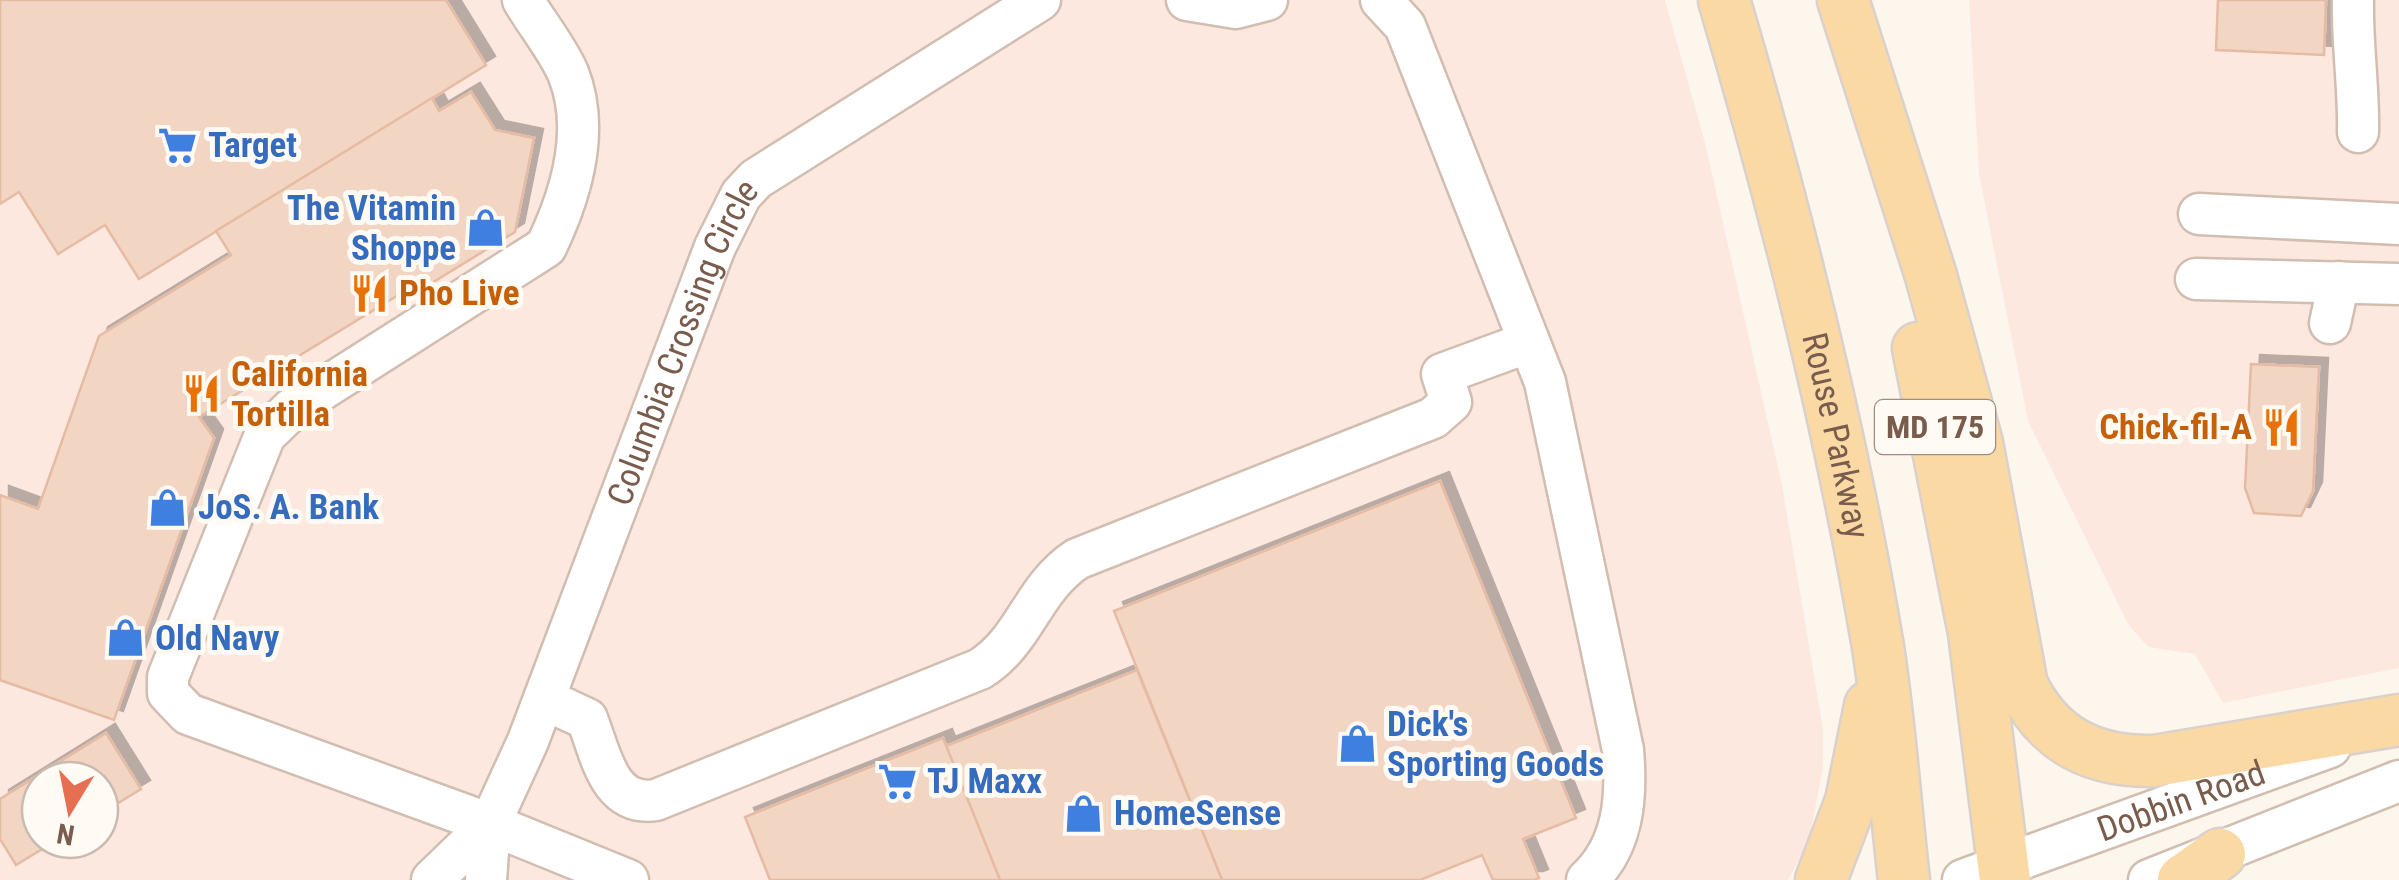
<svg xmlns="http://www.w3.org/2000/svg" width="2399" height="880" font-family="'Roboto Condensed',sans-serif">
  <defs>
    <filter id="shadow"><feDropShadow dx="9" dy="-9" stdDeviation="0" flood-color="#0004"/></filter>
  </defs>
  <rect width="100%" height="100%" fill="#fdf6ec"/>
  <g fill="#fde8e0" fill-rule="evenodd">
    <path d="M0 0H1665L1705 143 1782 485 1823 729V767L1809 841 1788 880H0ZM40 780H100V840H40Z"/>
    <polygon points="1969,0 2399,0 2399,668 2223,703 2195,654 2148,647 2128,624 2028,421 1979,174"/>
  </g>
  <g fill="#f3d5c3" stroke="#e6bba3" stroke-width="2.5" filter="url(#shadow)">
    <polygon points="0,0 446,0 486,65 139,279 105,225 58,254 19,192 0,204"/>
    <polygon points="2218,0 2326,0 2324,55 2216,50"/>
    <polygon points="471,92 495,130 534,138 515,232 422,289 418,283 199,417 214,438 114,720 0,680 0,495 38,509 99,336 231,255 216,231 432,98 439,111"/>
    <polygon points="2251,364 2319,367 2313,491 2301,516 2254,513 2245,488"/>
    <polygon points="1440,481 1576,818 1523,839 1539,878 1534,880 1493,880 1482,855 1420,880 1222,880 1114,611"/>
    <polygon points="1137,670 1222,880 1000,880 946,746"/>
    <polygon points="106,733 141,789 100,814 100,780 40,780 40,840 57,840 16,865 0,839 0,799"/>
    <polygon points="943,738 1000,880 770,880 745,817"/>
  </g>
  <g fill="none" stroke-linecap="round" stroke-linejoin="round">
    <defs>
      <g id="minor">
        <path d="M523 0C537 24 557 48 568 73 591 130 571 195 546 247L293 408 265 435 168 677V693L188 714 490 824 628 880"/>
        <polyline points="1187,0 1236,8 1267,0"/>
        <path d="M1381 0 1405 26 1545 382 1623 750C1627 797 1624 846 1587 880"/>
        <path d="M2353 0C2352 45 2359 87 2358 132"/>
        <polyline points="2199,214 2399,224"/>
        <polyline points="2196,279 2399,284"/>
        <polyline points="2330,323 2339,282"/>
        <path d="M544 699 587 719C601 754 608 807 656 800L980 669C1026 640 1031 590 1077 559L1433 418 1451 402 1442 374 1529 342"/>
        <polyline points="432,880 490,824"/>
        <path id="s1" d="M486 880 490 824 528 741 715 247 741 195 756 179 1040 0"/>
        <path id="s2" d="M1963 880 2330 747"/>
        <polyline points="2149,880 2399,781"/>
      </g>
      <g id="major">
        <path id="s3" d="M1724 0C1787 213 1841 428 1878 647 1890 724 1895 803 1904 880"/>
        <path d="M1843 0 1931 276 1977 443 2022 685C2049 741 2093 762 2154 761L2399 720"/>
        <polyline points="1918,348 1974,633 2005,880"/>
        <polyline points="1821,880 1851,801 1870,706"/>
        <polyline points="2183,880 2220,854"/>
      </g>
    </defs>
    <use href="#minor" stroke="#d1beb0" stroke-width="45"/>
    <use href="#major" stroke="#dad1cd" stroke-width="55"/>
    <use href="#minor" stroke="#fff" stroke-width="40"/>
    <use href="#major" stroke="#fbd9a5" stroke-width="50"/>
  </g>
  <defs>
    <symbol id="supermarket-bare" viewBox="-9 -9 18 18"><path d="M-6-5.5h2.5l.6 2H6L4.5 2H-2.5L-4.4-4H-6ZM-1.5 3.2a1.3 1.3 0 1 0 .1 0ZM3 3.2a1.3 1.3 0 1 0 .1 0Z" fill="#3f7fe0" stroke="#fffaf3" stroke-width="2.5" paint-order="stroke"/></symbol>
    <symbol id="shop-bare" viewBox="-9 -9 18 18"><path d="M-5-2.5h2.3a2.7 3.5 0 0 1 5.4 0H5L5.5 6h-11ZM-1.5-2.5h3a1.5 2.3 0 0 0-3 0Z" fill="#3f7fe0" stroke="#fffaf3" stroke-width="2.5" paint-order="stroke"/></symbol>
    <symbol id="restaurant-bare" viewBox="-9 -9 18 18"><path d="M-5-6h1v4h1v-4h1v4h1v-4h1v5L-1.5 .5V6h-2V.5L-5-1ZM5-6V6H3V1.5H1.5Q1.5-4 5-6Z" fill="#e8710a" stroke="#fffaf3" stroke-width="2.5" paint-order="stroke"/></symbol>
  </defs>
  <g fill-rule="evenodd">
    <use href="#supermarket-bare" x="150" y="118" width="55" height="55"/>
    <use href="#shop-bare" x="458" y="200" width="55" height="55"/>
    <use href="#restaurant-bare" x="342" y="266" width="55" height="55"/>
    <use href="#restaurant-bare" x="174" y="366" width="55" height="55"/>
    <use href="#restaurant-bare" x="2254" y="400" width="55" height="55"/>
    <use href="#shop-bare" x="140" y="480" width="55" height="55"/>
    <use href="#shop-bare" x="98" y="610" width="55" height="55"/>
    <use href="#shop-bare" x="1330" y="716" width="55" height="55"/>
    <use href="#supermarket-bare" x="870" y="754" width="55" height="55"/>
    <use href="#shop-bare" x="1056" y="786" width="55" height="55"/>
  </g>
  <g text-anchor="middle" dominant-baseline="central" stroke-width="10" stroke-linejoin="round" paint-order="stroke">
    <rect fill="#fffaf3" stroke="#a28b7f" stroke-width="2.5" x="1875" y="400" width="120" height="54" rx="8"/>
    <g font-size="32" font-weight="bold" fill="#7a5c4d">
      <text x="1935" y="427">MD 175</text>
    </g>
    <g font-size="35" font-weight="bold" fill="#366cbe" stroke="#fffaf3" text-anchor="start">
      <text x="208" y="145">Target</text>
      <text x="456" y="208" text-anchor="end">The Vitamin<tspan x="456" dy="40">Shoppe</tspan></text>
      <text x="198" y="507">JoS. A. Bank</text>
      <text x="155" y="638">Old Navy</text>
      <text x="1387" y="724">Dick's<tspan x="1387" dy="40">Sporting Goods</tspan></text>
      <text x="927" y="781">TJ Maxx</text>
      <text x="1114" y="813">HomeSense</text>
    </g>
    <g font-size="35" font-weight="bold" fill="#c56008" stroke="#fffaf3" text-anchor="start">
      <text x="399" y="293">Pho Live</text>
      <text x="231" y="374">California<tspan x="231" dy="40">Tortilla</tspan></text>
      <text x="2252" y="427" text-anchor="end">Chick-fil-A</text>
    </g>
    <g font-size="35" fill="#7a5c4d" stroke="#fffaf3">
      <text stroke="none"><textPath href="#s1" startOffset="575">Columbia Crossing Circle</textPath></text>
      <text stroke="none"><textPath href="#s3" startOffset="450">Rouse Parkway</textPath></text>
      <text stroke="none"><textPath href="#s2" startOffset="232">Dobbin Road</textPath></text>
    </g>
  </g>
  <g transform="translate(70 810) rotate(190)"><circle r="48" fill="#fffaf3" stroke="#cabbb1" stroke-width="2.5"/>
  <path d="M0-8L18 38L0 25L-18 38Z" fill="#e76f51"/>
  <text y="-15" font-size="28" font-weight="bold" text-anchor="middle" fill="#7a5c4d">N</text>
  </g>
</svg>
